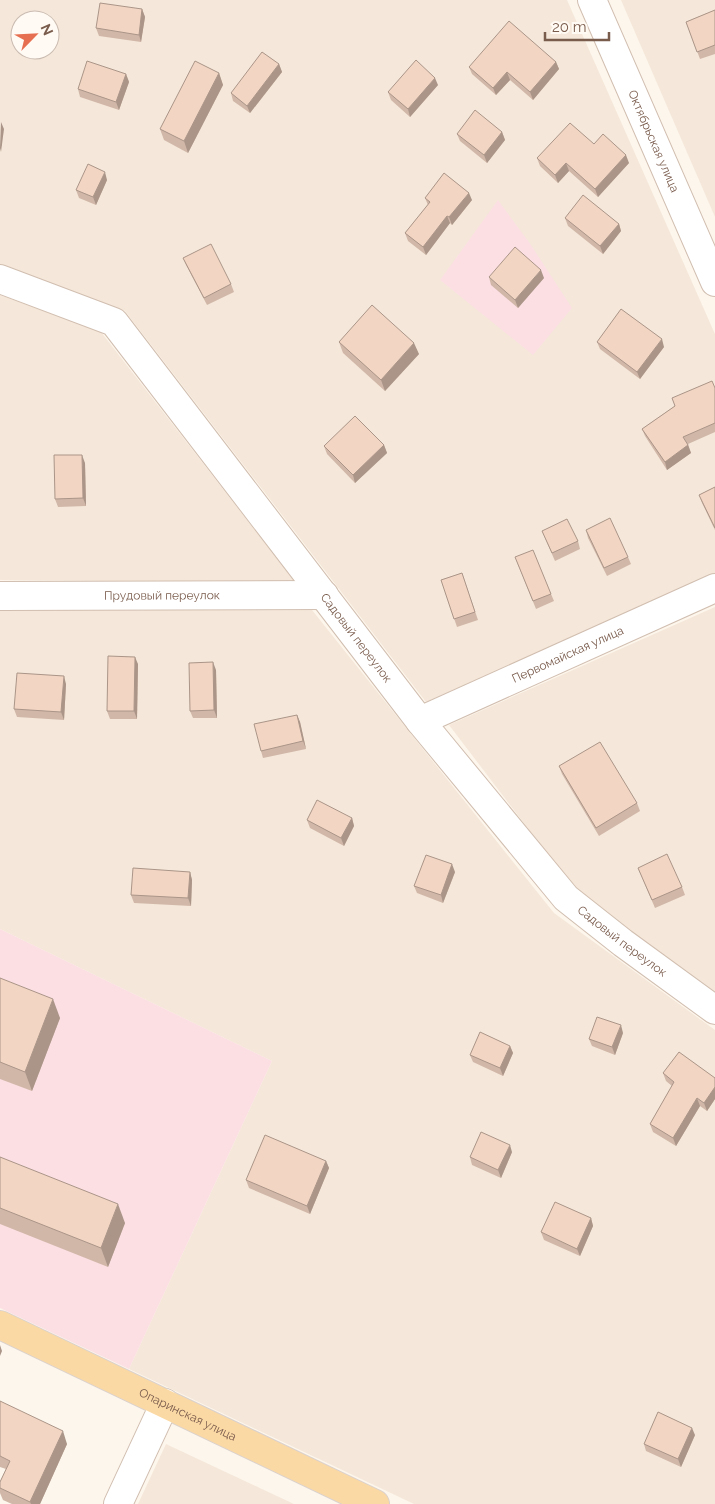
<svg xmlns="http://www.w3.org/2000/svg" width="715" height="1504" font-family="Raleway,sans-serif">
  <rect width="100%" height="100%" fill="#fdf6ec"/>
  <g fill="#f5e8da" fill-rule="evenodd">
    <path d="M0 0H567L715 334V575L426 702 125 311 0 265ZM20 20H50V50H20Z"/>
    <polygon points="621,0 715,0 715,217"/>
    <polygon points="0,295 101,332 296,583 0,580"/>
    <polygon points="715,607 715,993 575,890 449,725"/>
    <polygon points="0,609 312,610 554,913 715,1030 715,1504 414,1504 129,1369 272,1061 0,929"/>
    <polygon points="166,1444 294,1504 138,1504"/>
  </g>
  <g fill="#fbdfe3">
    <polygon points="498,200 531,245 572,308 533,355 440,280"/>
    <polygon points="0,929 272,1061 129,1369 0,1308"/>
  </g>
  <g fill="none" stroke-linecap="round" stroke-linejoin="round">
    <defs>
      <g id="minor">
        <path id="s1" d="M592 0 715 282"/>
        <path id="s2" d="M0 279 114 322 420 721 566 898 623 943 715 1010"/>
        <path id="s3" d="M0 596 324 595"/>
        <path id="s4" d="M420 721 715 588"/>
        <polyline points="118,1504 165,1403"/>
      </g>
      <g id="major">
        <path id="s5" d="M0 1325 375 1504"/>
      </g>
    </defs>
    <use href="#minor" stroke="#d1beb0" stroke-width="30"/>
    <use href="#major" stroke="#dad1cd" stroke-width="30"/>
    <use href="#minor" stroke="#fff" stroke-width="28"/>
    <use href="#major" stroke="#fbd9a5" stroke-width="28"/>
  </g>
  <g fill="#d1b7a8">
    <polygon points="142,9 145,17 141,42 99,36 96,28"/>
    <polygon points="715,10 715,54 700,59 686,22"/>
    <polygon points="556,62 559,69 533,100 510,80 496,95 472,74 469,67"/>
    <polygon points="279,64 282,72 250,113 233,101 231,93"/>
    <polygon points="219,73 223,85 188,153 164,140 160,129"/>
    <polygon points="126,74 129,82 119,110 80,97 78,89"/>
    <polygon points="438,85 410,117 391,100 388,92"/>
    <polygon points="502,132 505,140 487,163 460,141 457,134"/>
    <polygon points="594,144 629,163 598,197 569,171 558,183 540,166 537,158"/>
    <polygon points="107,180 96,205 79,198 76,190"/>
    <polygon points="425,198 472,200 452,225 450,223 426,255 408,241 405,233 428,205"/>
    <polygon points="565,218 619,224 621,231 603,254 568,226"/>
    <polygon points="183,258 231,284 234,292 207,305 186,265"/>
    <polygon points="489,277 544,278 518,308 491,285"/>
    <polygon points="339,342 419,354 385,391 343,353"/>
    <polygon points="597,342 664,347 640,379 600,349"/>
    <polygon points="715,388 715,432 688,444 691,453 667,470 645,436 642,429 675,406 672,398"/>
    <polygon points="384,445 387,453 355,483 327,454 324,446"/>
    <polygon points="85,463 86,506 58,507 55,499"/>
    <polygon points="715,487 715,530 702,503 699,495"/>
    <polygon points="586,530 628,557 631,564 607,576 588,538"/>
    <polygon points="542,531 578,541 580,549 555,561"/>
    <polygon points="515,557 551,594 554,601 536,609"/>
    <polygon points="462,573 478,620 457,627 441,580"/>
    <polygon points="138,664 137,719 110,719 107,711"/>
    <polygon points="216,670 217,718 193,718 190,711"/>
    <polygon points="66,684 64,720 17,717 14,709"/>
    <polygon points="297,715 300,722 306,749 263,758 261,751"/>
    <polygon points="559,766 637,803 640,811 599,836 562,774"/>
    <polygon points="352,818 354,826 344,846 310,828 307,820"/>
    <polygon points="638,868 682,887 685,895 655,908"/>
    <polygon points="190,872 192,880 191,906 134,903 131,895"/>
    <polygon points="455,872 443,903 417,893 414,886"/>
    <polygon points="0,978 60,1018 32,1091 0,1079"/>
    <polygon points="623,1033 615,1055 592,1046 589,1039"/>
    <polygon points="510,1046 513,1053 503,1076 473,1062 470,1055"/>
    <polygon points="663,1073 715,1078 715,1099 707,1111 700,1106 676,1146 653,1132 650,1124 672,1086 666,1081"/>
    <polygon points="512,1152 501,1178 472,1165 470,1157"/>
    <polygon points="0,1157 125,1223 108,1267 0,1224"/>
    <polygon points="326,1161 329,1168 310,1214 249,1188 246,1180"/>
    <polygon points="591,1218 593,1226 580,1256 544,1240 541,1232"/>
    <polygon points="0,1401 67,1444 40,1504 12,1504 3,1500 0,1493 0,1482 6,1469 0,1467"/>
    <polygon points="695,1435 681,1467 646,1451 644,1444"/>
  </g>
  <g fill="#aa9588">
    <polygon points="142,9 145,17 141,42 139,35"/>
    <polygon points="556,62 559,69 533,100 530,92"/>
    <polygon points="279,64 282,72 250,113 247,106"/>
    <polygon points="507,72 510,80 496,95 493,88"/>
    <polygon points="219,73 223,85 188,153 184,141"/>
    <polygon points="126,74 129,82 119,110 116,102"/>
    <polygon points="435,78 438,85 410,117 408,109"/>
    <polygon points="1,122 4,129 1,152 0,148"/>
    <polygon points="502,132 505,140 487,163 484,155"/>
    <polygon points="626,155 629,163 598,197 595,189"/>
    <polygon points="566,163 569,171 558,183 555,175"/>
    <polygon points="105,172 107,180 96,205 93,197"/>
    <polygon points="469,193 472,200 452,225 449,217"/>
    <polygon points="447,216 450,223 426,255 423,247"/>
    <polygon points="619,224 621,231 603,254 600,246"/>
    <polygon points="541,270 544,278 518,308 515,300"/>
    <polygon points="662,339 664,347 640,379 637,372"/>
    <polygon points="414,343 419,354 385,391 381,380"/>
    <polygon points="384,445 387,453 355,483 353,475"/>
    <polygon points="688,445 691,453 667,470 665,462"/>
    <polygon points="82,455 85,463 86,506 83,498"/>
    <polygon points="135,657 138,664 137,719 134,711"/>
    <polygon points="213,662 216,670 217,718 214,710"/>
    <polygon points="64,676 66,684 64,720 61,712"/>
    <polygon points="297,715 300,722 306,749 303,741"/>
    <polygon points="352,818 354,826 344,846 341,838"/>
    <polygon points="452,864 455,872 443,903 441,895"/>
    <polygon points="190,872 192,880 191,906 188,898"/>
    <polygon points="53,999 60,1018 32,1091 25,1072"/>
    <polygon points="621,1025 623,1033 615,1055 612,1047"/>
    <polygon points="510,1046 513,1053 503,1076 500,1068"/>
    <polygon points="715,1087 715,1099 707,1111 704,1103"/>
    <polygon points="697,1098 700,1106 676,1146 673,1138"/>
    <polygon points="510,1145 512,1152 501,1178 498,1170"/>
    <polygon points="326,1161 329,1168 310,1214 307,1206"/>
    <polygon points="118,1204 125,1223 108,1267 101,1248"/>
    <polygon points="591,1218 593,1226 580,1256 577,1249"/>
    <polygon points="0,1345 2,1351 0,1356"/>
    <polygon points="692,1428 695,1435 681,1467 678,1459"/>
    <polygon points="63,1431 67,1444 40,1504 31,1504 30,1502"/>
  </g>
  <g fill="#f3d5c3" stroke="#aa9588">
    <polygon points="100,3 142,9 139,35 96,28"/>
    <polygon points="715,10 715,45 697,52 686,22"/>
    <polygon points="509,21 556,62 530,92 507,72 493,88 469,67"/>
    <polygon points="262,52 279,64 247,106 231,93"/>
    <polygon points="416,60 435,78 408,109 388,92"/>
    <polygon points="87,61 126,74 116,102 78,89"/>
    <polygon points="195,61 219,73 184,141 160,129"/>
    <polygon points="475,110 502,132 484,155 457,134"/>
    <polygon points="570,123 594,144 603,134 626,155 595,189 566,163 555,175 537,158"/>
    <polygon points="88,164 105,172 93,197 76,190"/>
    <polygon points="444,173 469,193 449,217 447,216 423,247 405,233 430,202 425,198"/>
    <polygon points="583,195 619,224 600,246 565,218"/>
    <polygon points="211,244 231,284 204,298 183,258"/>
    <polygon points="515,247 541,270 515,300 489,277"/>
    <polygon points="372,305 414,343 381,380 339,342"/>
    <polygon points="621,309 662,339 637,372 597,342"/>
    <polygon points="712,381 715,388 715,423 683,437 688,445 665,462 642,429 675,406 672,398"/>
    <polygon points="355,416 384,445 353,475 324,446"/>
    <polygon points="54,455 82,455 83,498 55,499"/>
    <polygon points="715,487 715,528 699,495"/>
    <polygon points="610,518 628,557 604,568 586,530"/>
    <polygon points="567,519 578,541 552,553 542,531"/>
    <polygon points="533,550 551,594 533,601 515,557"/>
    <polygon points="462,573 475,612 454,619 441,580"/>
    <polygon points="108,656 135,657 134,711 107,711"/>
    <polygon points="213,662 214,710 190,711 189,663"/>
    <polygon points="17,673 64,676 61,712 14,709"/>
    <polygon points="297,715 303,741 261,751 254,724"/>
    <polygon points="600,742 637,803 596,828 559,766"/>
    <polygon points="317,800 352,818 341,838 307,820"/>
    <polygon points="667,854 682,887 652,900 638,868"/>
    <polygon points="426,855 452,864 441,895 414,886"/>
    <polygon points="133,868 190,872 188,898 131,895"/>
    <polygon points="0,978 53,999 25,1072 0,1062"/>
    <polygon points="597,1017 621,1025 612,1047 589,1039"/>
    <polygon points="480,1032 510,1046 500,1068 470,1055"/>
    <polygon points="679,1052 715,1078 715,1087 704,1103 697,1098 673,1138 650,1124 674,1082 663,1073"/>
    <polygon points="481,1132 510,1145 498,1170 470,1157"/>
    <polygon points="265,1135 326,1161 307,1206 246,1180"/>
    <polygon points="0,1157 118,1204 101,1248 0,1208"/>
    <polygon points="555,1202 591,1218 577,1249 541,1232"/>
    <polygon points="0,1401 63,1431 30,1502 0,1488 0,1482 10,1461 0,1456"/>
    <polygon points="658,1412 692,1428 678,1459 644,1444"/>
  </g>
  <g text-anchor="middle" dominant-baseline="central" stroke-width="4.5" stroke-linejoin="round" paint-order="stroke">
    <g font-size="12" fill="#7a5c4d" stroke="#fffaf3">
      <text stroke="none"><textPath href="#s1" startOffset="154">Октябрьская улица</textPath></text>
      <text stroke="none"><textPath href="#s3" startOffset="162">Прудовый переулок</textPath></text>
      <text stroke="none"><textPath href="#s2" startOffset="520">Садовый переулок</textPath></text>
      <text stroke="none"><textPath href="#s4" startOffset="162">Первомайская улица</textPath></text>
      <text stroke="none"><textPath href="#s2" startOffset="925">Садовый переулок</textPath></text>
      <text stroke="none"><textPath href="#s5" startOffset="208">Опаринская улица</textPath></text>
    </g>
  </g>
  <g transform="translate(35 35) rotate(66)"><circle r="24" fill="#fffaf3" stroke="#cabbb1"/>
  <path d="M0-4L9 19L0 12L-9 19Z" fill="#e76f51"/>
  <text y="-8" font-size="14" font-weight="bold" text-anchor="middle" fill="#7a5c4d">N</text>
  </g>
  <path d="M545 32v8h64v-8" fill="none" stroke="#7a5c4d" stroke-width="2.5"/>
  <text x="552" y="32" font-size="15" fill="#7a5c4d" stroke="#fffaf3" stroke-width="4" paint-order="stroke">20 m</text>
</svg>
